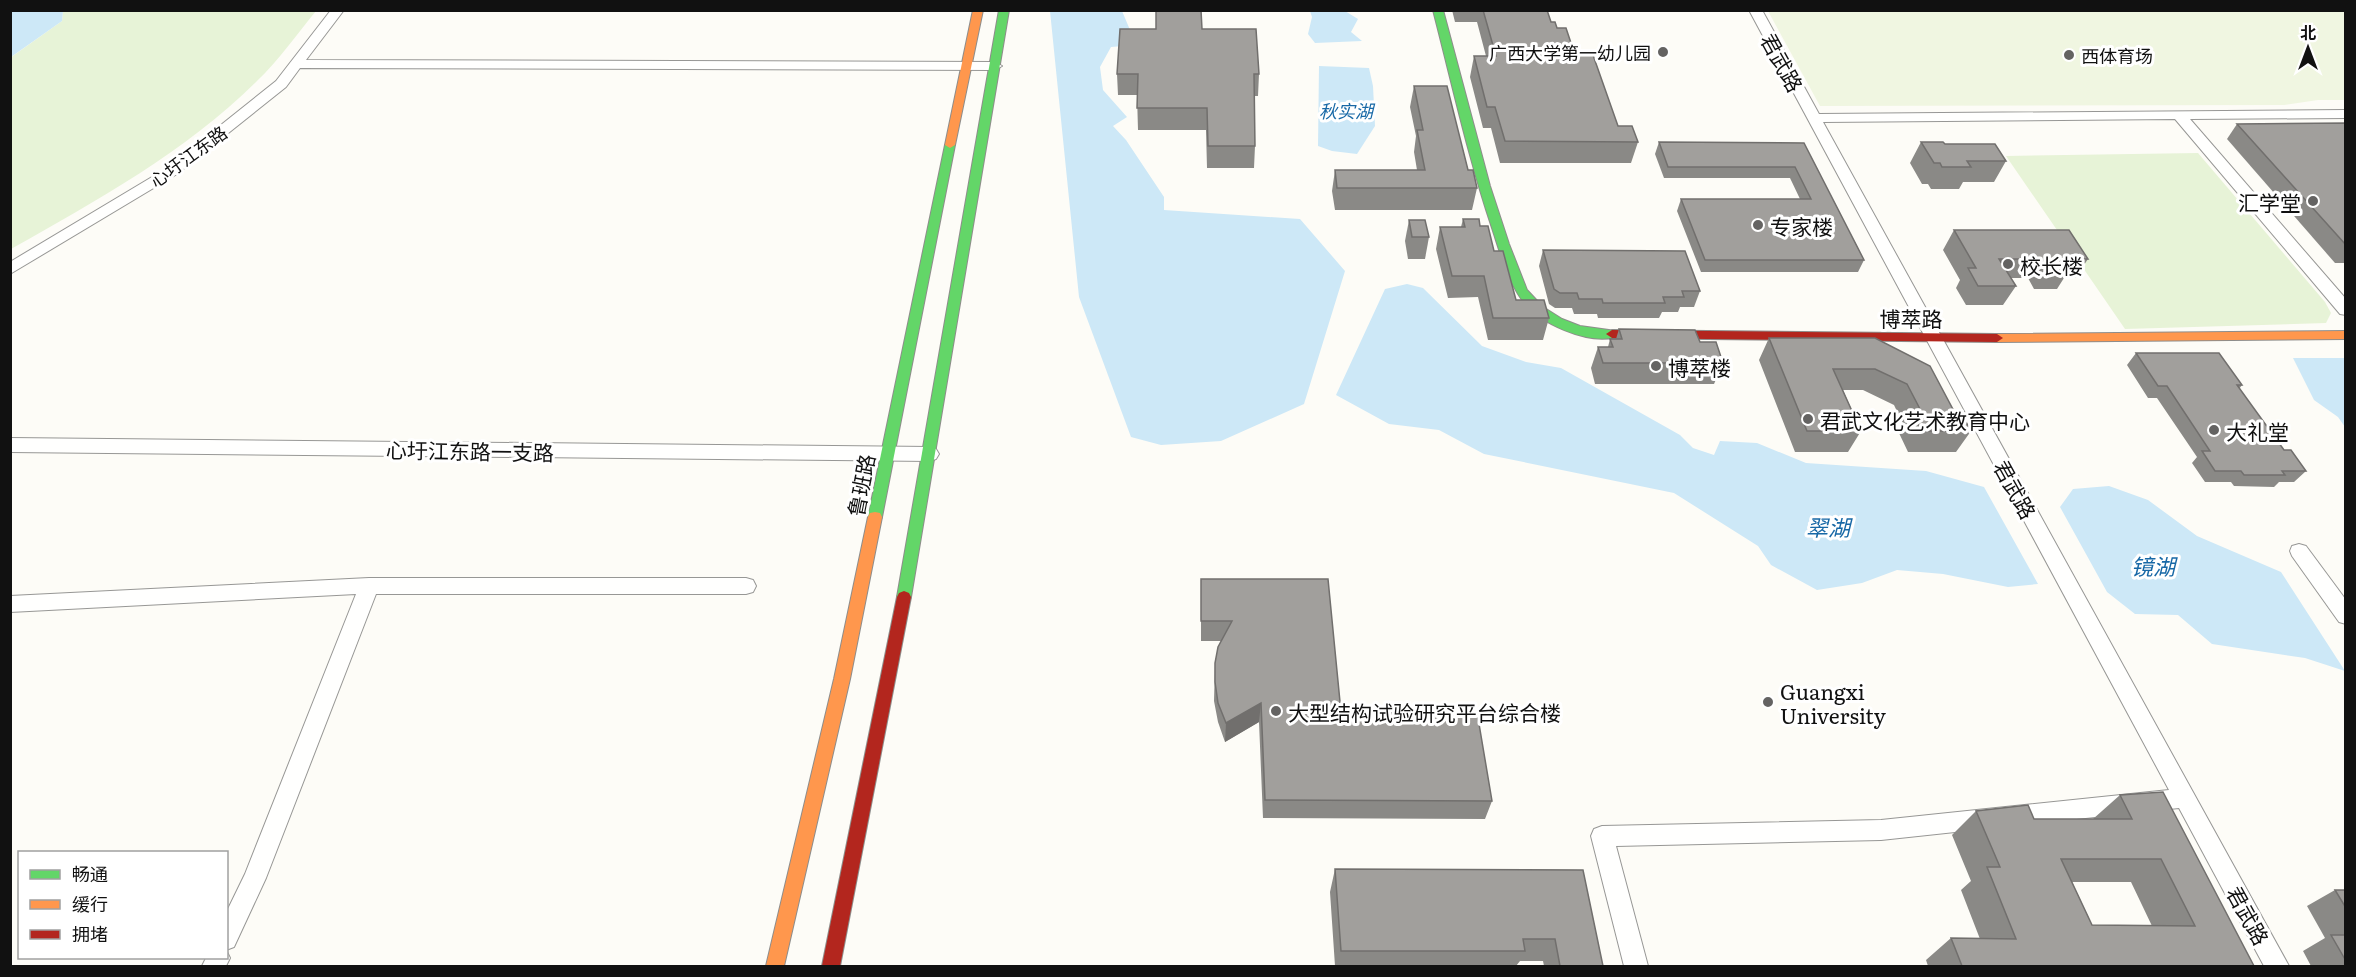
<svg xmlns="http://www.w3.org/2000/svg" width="2356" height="977" font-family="Literata,'Noto Sans SC',serif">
  <rect width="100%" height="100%" fill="#fdfcf7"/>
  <g fill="#e7f3d7">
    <path d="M63 11H316C297 34 279 60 257 81 185 152 98 200 11 249L10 58 62 21Z"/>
    <polygon points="2198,153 2325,302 2331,313 2326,323 2125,329 2006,156"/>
  </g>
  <polygon fill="#f0f6e1" points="1768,11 2345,11 2345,100 2318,100 2284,105 1820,106"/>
  <g fill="#cde8f7">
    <polygon points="11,10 63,11 62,21 11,57"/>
    <polygon points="1050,11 1122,11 1133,37 1123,46 1111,47 1100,67 1103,90 1127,117 1113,126 1126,140 1164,197 1164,210 1300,219 1345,271 1304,404 1221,441 1161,445 1131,437 1079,297"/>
    <polygon points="1310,11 1345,11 1358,19 1351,32 1362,41 1315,43 1308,34 1312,17"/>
    <polygon points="1319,66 1369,68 1373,86 1375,126 1357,154 1332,151 1318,146"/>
    <polygon points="1407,284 1423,288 1482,346 1526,362 1561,368 1680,435 1693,448 1714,455 1720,441 1757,443 1806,463 1926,471 1984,487 2038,584 2008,587 1943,574 1897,570 1862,583 1817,590 1771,565 1758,546 1674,493 1484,454 1439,430 1389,424 1336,395 1385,289"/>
    <polygon points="2293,358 2345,358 2345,427 2338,417 2314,400"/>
    <polygon points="2109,486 2148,500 2197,536 2281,572 2345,671 2305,658 2212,644 2178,615 2135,614 2107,592 2060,507 2073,489"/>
  </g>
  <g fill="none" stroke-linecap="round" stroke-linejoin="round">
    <defs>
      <g id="street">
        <polygon points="331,10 344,10 306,60 995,62 1002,66 995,70 300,68 286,87 177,174 10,274 10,262 167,168 276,81"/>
        <polygon points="1749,10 1762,10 1819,114 2346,110 2346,118 2190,119 2346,299 2346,315 2340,314 2175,119 1823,122 2289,966 2264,966 2179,808 1881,840 1616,846 1648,966 1624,966 1591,836 1594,829 1602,826 1881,820 2169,790"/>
        <polygon points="10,438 930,447 936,449 939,454 936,459 930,461 10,452"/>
        <polygon points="2299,544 2306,546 2346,600 2346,624 2339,622 2292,556 2290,551 2292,546"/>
        <polygon points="369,578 746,578 753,580 756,586 753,592 746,594 376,594 266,878 234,947 226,950 226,913 245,874 356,594 10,612 10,596"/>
        <polygon points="226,950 230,958 226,966 202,966 206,958 226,958"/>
      </g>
      <g id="fast">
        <polygon points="999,10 1009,10 911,597 909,601 904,603 899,601 897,597"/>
        <path d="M1433 10H1443L1490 186 1509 244 1527 290 1543 307 1562 319 1580 326 1616 331 1618 334 1616 337C1588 345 1538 323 1522 300 1507 279 1500 252 1492 228 1468 157 1452 83 1433 10Z"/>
        <polygon points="950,142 955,145 882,517 880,521 870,521 868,517 945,145"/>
      </g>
      <g id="slow">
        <polygon points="973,10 983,10 955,145 950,148 945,145"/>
        <polygon points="2346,331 2346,339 1997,342 1991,338 1997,334"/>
        <polygon points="875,512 880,513 882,517 850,679 784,966 766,966 834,679 868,517 870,513"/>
      </g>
      <g id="jam">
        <polygon points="1612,330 1997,334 2003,338 1997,342 1612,338 1606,334"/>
        <polygon points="904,591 909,593 911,597 840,966 822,966 897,597 899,593"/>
      </g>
    </defs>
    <use href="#street" stroke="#979795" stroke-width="2"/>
    <use href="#fast" stroke="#8e8d8b" stroke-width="2"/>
    <use href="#slow" stroke="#8e8d8b" stroke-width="2"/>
    <use href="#jam" stroke="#8e8d8b" stroke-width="2"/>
    <use href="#street" fill="#fffffe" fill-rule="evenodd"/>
    <use href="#fast" fill="#63d668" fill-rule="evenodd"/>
    <use href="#slow" fill="#ff974d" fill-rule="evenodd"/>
    <use href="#jam" fill="#b3261e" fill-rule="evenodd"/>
  </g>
  <g fill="#8a8986" fill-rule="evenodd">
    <polygon points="1452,10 1547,10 1551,22 1557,28 1575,55 1618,126 1638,142 1631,163 1500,163 1491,128 1483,128 1470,77 1474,56 1486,56 1477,22 1455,22"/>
    <polygon points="1156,29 1202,29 1259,74 1258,96 1254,96 1255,146 1254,168 1207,168 1206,130 1138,130 1137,95 1118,95 1117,74"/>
    <polygon points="1414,86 1468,170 1477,188 1472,210 1335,210 1332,191 1335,170 1417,170 1414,152 1416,136 1410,107"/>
    <polygon points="2346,123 2346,263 2335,263 2227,139 2237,124"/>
    <polygon points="1659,142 1804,143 1864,260 1858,272 1701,272 1677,211 1681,199 1800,199 1790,178 1664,178 1655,154"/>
    <polygon points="1921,142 1945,144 2006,161 1994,182 1963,182 1959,189 1931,189 1928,184 1922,184 1910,163"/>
    <polygon points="1463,219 1480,226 1494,251 1516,300 1549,318 1543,340 1488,340 1478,297 1448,298 1436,249 1440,227 1461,227"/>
    <polygon points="1409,220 1429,237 1425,259 1408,259 1405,241"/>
    <polygon points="1954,230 2088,259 2075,278 2064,278 2057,289 2034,289 2028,278 2011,278 2016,286 2003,305 1966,305 1956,288 1960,280 1943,250"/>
    <polygon points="1543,250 1700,291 1694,307 1680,307 1678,312 1662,312 1659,318 1598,318 1597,314 1574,314 1572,308 1555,308 1549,304 1539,266"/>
    <polygon points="1619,329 1700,342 1723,363 1714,384 1595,384 1591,368 1598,347 1608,347 1610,339 1616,339"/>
    <polygon points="1769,338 1875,338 1955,413 1971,431 1956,452 1908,452 1899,433 1904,426 1894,405 1863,390 1843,390 1861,431 1848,452 1795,452 1759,360"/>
    <polygon points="2136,353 2242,385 2239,389 2284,450 2306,471 2294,482 2279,482 2274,487 2234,486 2231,482 2205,482 2192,463 2197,457 2157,398 2148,398 2127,365"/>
    <polygon points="1201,579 1341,712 1492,801 1485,819 1263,818 1259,722 1225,742 1218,722 1214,701 1215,663 1221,641 1201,641"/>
    <path d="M2120 795 2254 966H1928L1926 960 1951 938 1980 939 1961 890 1971 881 1952 835 1976 811 2034 819H2093ZM2072 882H2131L2152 926 2092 925Z"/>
    <polygon points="1335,869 1583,870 1603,966 1544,966 1543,961 1520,961 1516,966 1335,966 1330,892"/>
    <polygon points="2335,890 2346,890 2346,966 2311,966 2303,951 2325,938 2307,906"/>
  </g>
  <polygon fill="#716f6d" points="1261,703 1259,722 1225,742 1226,723"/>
  <g fill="#a19f9c" stroke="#716f6d" stroke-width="1.5" fill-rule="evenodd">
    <polygon points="1156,10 1201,10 1202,29 1256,29 1259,74 1254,74 1255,146 1208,146 1207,108 1137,108 1138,74 1117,74 1120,29 1156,29"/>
    <polygon points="1483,10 1547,10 1551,22 1555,22 1557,28 1566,28 1575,55 1593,55 1618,126 1632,126 1638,142 1505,141 1495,107 1487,107 1474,56 1496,56"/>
    <polygon points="1414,86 1447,86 1468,170 1473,170 1477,188 1337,188 1335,170 1425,170 1417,130 1423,130"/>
    <polygon points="2346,123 2346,245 2237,124"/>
    <polygon points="1659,142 1804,143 1864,260 1705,260 1681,199 1811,199 1795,167 1668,167"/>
    <polygon points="1921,142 1943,142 1945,144 1995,144 2006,161 1967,161 1971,167 1942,167 1940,163 1934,163"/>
    <polygon points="1463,219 1479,219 1480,226 1488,226 1494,251 1503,251 1516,300 1544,300 1549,318 1493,318 1484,276 1452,276 1440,227 1465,227"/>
    <polygon points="1409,220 1425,220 1429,237 1412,237"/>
    <polygon points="1954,230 2069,230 2088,259 2063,259 2070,269 2047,269 2040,259 1999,259 2016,286 1978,286 1968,268 1976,268"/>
    <polygon points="1543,250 1685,251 1700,291 1682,291 1684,297 1663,297 1665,303 1603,303 1602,299 1579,299 1577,293 1560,293 1554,289"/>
    <polygon points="1619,329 1695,330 1700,342 1716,342 1723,363 1603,363 1598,347 1613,347 1610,339 1622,339"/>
    <polygon points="1769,338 1875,338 1930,366 1955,413 1961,413 1971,431 1922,431 1912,411 1921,411 1907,384 1875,369 1833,369 1861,431 1807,431"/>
    <polygon points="2136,353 2219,353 2242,385 2237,385 2284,450 2291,450 2306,471 2282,471 2285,475 2244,475 2241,471 2215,471 2202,451 2210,451 2167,386 2158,386"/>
    <polygon points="1201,579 1328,579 1341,712 1477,712 1492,801 1265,800 1261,703 1226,723 1218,703 1215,682 1215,663 1218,647 1232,621 1201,621"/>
    <path d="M2163 792 2254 966H1962L1951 938 2016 939 1987 867H2000L1976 811 2028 805 2034 819H2132L2120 795ZM2061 859H2161L2195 926 2092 925Z"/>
    <polygon points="1335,869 1583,870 1603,966 1560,966 1555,939 1523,939 1525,951 1341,951"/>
    <polygon points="2335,890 2346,890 2346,908"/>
    <polygon points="2331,935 2346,935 2346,961"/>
  </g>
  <g fill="#646362" stroke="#fff" stroke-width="2">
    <circle cx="1663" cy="52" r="6"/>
    <circle cx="2069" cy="55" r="6"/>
    <circle cx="2313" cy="201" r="6"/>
    <circle cx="1758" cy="225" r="6"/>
    <circle cx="2008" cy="264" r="6"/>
    <circle cx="1656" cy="366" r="6"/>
    <circle cx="1808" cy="419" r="6"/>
    <circle cx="2214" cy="430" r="6"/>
    <circle cx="1768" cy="702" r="6"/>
    <circle cx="1276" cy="711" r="6"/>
  </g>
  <g text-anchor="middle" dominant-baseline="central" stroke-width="6" stroke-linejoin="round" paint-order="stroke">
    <g font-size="18" fill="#111" stroke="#fff" text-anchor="end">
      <text x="1651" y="52">广西大学第一幼儿园</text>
      <text x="2081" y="55" text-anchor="start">西体育场</text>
    </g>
    <g font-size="18" font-style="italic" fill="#1768a6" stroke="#fff">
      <text x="1346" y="110">秋实湖</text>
    </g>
    <g font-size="18" fill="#111" stroke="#fff">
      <text transform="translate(188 156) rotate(-36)">心圩江东路</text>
    </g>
    <g font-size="21" fill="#111" stroke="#fff">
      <text transform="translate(1783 62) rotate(61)">君武路</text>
      <text x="1911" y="317">博萃路</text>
      <text transform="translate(470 450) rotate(1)">心圩江东路一支路</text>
      <text transform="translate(860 485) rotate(-79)">鲁班路</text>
      <text transform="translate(2016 489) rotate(61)">君武路</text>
      <text transform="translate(2249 915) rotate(61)">君武路</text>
    </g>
    <g font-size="21" fill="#111" stroke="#fff" text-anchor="start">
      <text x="2301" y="201" text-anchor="end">汇学堂</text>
      <text x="1770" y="225">专家楼</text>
      <text x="2020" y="264">校长楼</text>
      <text x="1668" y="366">博萃楼</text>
      <text x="1820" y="419">君武文化艺术教育中心</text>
      <text x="2226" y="430">大礼堂</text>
      <text x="1780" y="690">Guangxi<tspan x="1780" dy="24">University</tspan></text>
      <text x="1288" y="711">大型结构试验研究平台综合楼</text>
    </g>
    <g font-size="22" font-style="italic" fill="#1768a6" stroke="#fff">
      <text x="1828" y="526">翠湖</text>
      <text x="2153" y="565">镜湖</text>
    </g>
  </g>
  <rect width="2356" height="977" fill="none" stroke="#111111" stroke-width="24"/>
  <rect x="18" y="851" width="210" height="108" fill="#ffffff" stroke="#a0a0a0" stroke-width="1.5"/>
  <rect x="30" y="870" width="30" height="9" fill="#63d668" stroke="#a0a0a0" stroke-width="1.5"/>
  <text x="72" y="881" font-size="18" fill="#111111">畅通</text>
  <rect x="30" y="900" width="30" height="9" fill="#ff974d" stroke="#a0a0a0" stroke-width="1.5"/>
  <text x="72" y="911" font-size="18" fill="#111111">缓行</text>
  <rect x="30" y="930" width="30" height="9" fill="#b3261e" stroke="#a0a0a0" stroke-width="1.5"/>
  <text x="72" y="941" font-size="18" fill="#111111">拥堵</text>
  <g transform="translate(2308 48)" stroke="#ffffff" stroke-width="4.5" paint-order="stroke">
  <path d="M0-4.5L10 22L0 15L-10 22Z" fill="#111111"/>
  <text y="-9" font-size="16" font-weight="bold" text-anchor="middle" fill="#111111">北</text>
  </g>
</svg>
